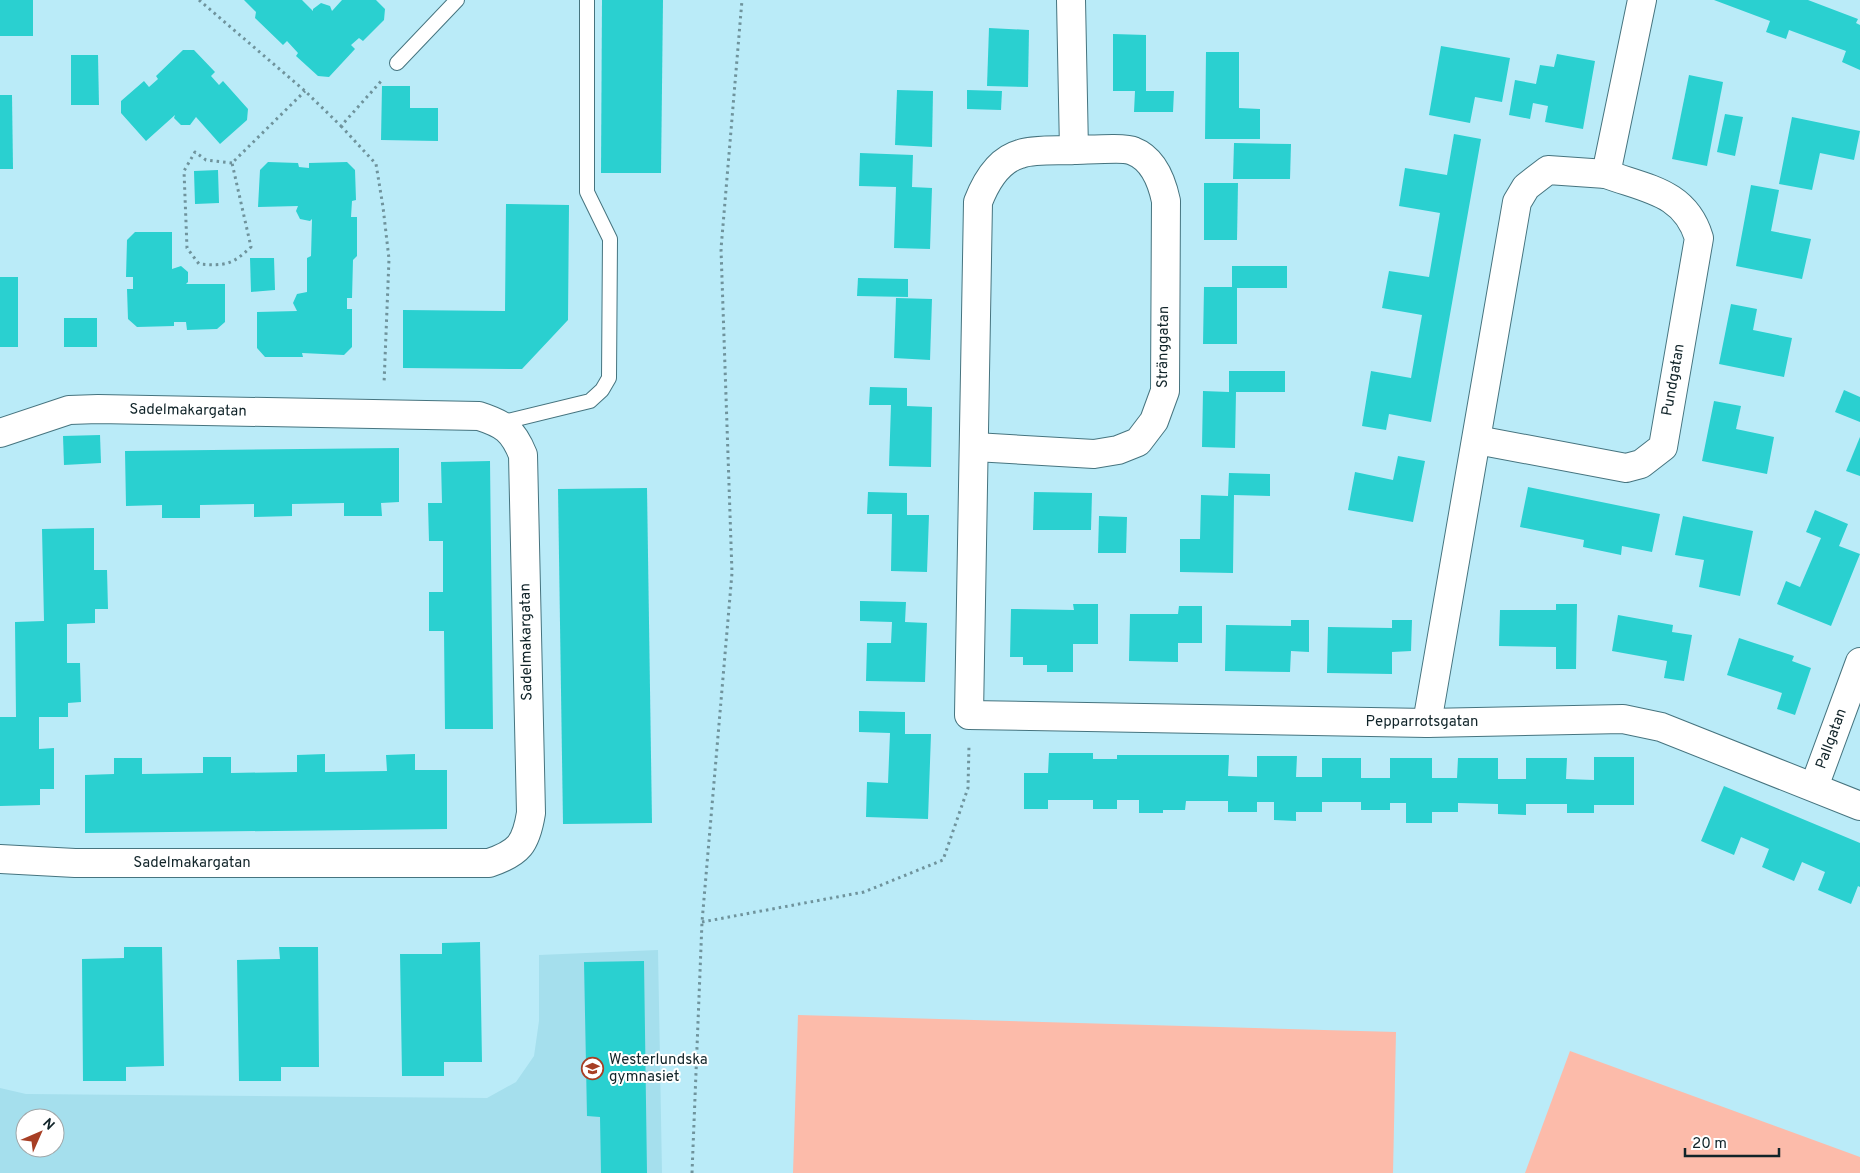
<svg xmlns="http://www.w3.org/2000/svg" width="1860" height="1173" font-family="Overpass,sans-serif">
  <rect width="100%" height="100%" fill="#baebf8"/>
  <path fill="#a5dfed" fill-rule="evenodd" d="M658 950 662 1173H0V1088L26 1094 487 1098 516 1082 534 1056 539 1021V955ZM25 1118H55V1148H25Z"/>
  <g fill="#fcbbaa">
    <polygon points="798,1015 1396,1032 1393,1173 793,1173"/>
    <polygon points="1570,1051 1860,1157 1860,1173 1525,1173"/>
  </g>
  <g fill="#2ad0d0">
    <rect x="0" y="0" width="33" height="36"/>
    <polygon points="244,0 302,0 313,11 313,9 321,3 330,6 332,11 342,0 376,0 385,9 384,20 363,41 359,38 351,45 355,49 329,77 318,76 296,56 298,53 287,41 283,45 255,18 256,12"/>
    <polygon points="602,0 663,0 661,173 601,173"/>
    <polygon points="1714,0 1808,0 1858,19 1856,23 1860,25 1860,70 1842,62 1846,51 1789,30 1786,39 1766,32 1770,21"/>
    <polygon points="989,28 1029,30 1028,87 987,86"/>
    <polygon points="1113,34 1146,35 1146,91 1174,91 1173,112 1134,112 1135,91 1113,91"/>
    <polygon points="1441,46 1510,58 1502,102 1475,97 1470,123 1429,115"/>
    <polygon points="183,50 194,50 215,72 211,76 219,85 223,81 248,109 247,120 220,144 196,117 190,125 181,125 174,118 175,115 146,141 121,113 121,101 144,81 149,87 158,79 156,76"/>
    <polygon points="1206,52 1239,52 1239,108 1260,109 1260,139 1205,139"/>
    <polygon points="1557,54 1595,61 1583,129 1545,122 1548,106 1533,103 1530,119 1509,115 1515,80 1536,84 1540,65 1554,67"/>
    <polygon points="71,55 98,55 99,105 71,105"/>
    <polygon points="1689,75 1723,82 1707,166 1672,159"/>
    <polygon points="382,86 410,86 410,108 438,108 438,141 381,140"/>
    <polygon points="897,90 933,91 932,147 895,145"/>
    <polygon points="967,90 1002,91 1001,110 967,109"/>
    <polygon points="0,95 12,95 13,169 0,169"/>
    <polygon points="1725,114 1743,117 1735,156 1717,152"/>
    <polygon points="1792,117 1860,131 1854,160 1820,153 1812,190 1779,184"/>
    <polygon points="1454,134 1481,139 1431,422 1389,414 1386,430 1362,426 1371,371 1411,378 1422,315 1382,308 1389,271 1429,277 1440,213 1399,206 1405,168 1447,175"/>
    <polygon points="1234,143 1291,144 1290,179 1233,179"/>
    <polygon points="860,153 913,155 912,187 932,188 930,249 894,248 896,187 859,186"/>
    <polygon points="268,162 298,163 299,167 309,168 309,163 347,162 355,170 356,200 352,201 351,217 357,217 357,256 353,260 352,298 347,298 347,309 352,309 352,347 344,355 302,353 303,357 265,357 257,348 257,312 297,311 293,303 297,294 307,292 307,258 311,256 312,219 310,221 300,219 296,211 298,206 258,207 260,170"/>
    <polygon points="218,170 219,203 195,204 194,171"/>
    <polygon points="1204,183 1238,183 1237,240 1204,240"/>
    <polygon points="1751,185 1779,190 1771,231 1811,239 1802,279 1736,266"/>
    <polygon points="506,204 569,205 568,320 522,369 403,368 403,310 505,311"/>
    <polygon points="135,232 172,232 172,269 181,266 188,272 188,282 186,284 225,284 225,322 217,329 187,330 186,322 174,322 174,326 137,327 128,319 127,289 133,289 133,277 126,277 127,240"/>
    <polygon points="250,258 274,258 275,290 251,292"/>
    <polygon points="1232,266 1287,266 1287,288 1237,288 1237,344 1203,344 1204,287 1232,287"/>
    <rect x="0" y="277" width="18" height="70"/>
    <polygon points="858,278 908,279 908,297 857,296"/>
    <polygon points="896,298 932,299 930,360 894,358"/>
    <polygon points="1731,304 1757,309 1753,330 1792,338 1784,377 1719,364"/>
    <rect x="64" y="318" width="33" height="29"/>
    <polygon points="1229,371 1285,371 1285,392 1236,392 1235,448 1202,447 1203,391 1229,392"/>
    <polygon points="870,387 907,388 907,406 932,407 931,467 889,466 891,405 869,405"/>
    <polygon points="1844,390 1860,397 1860,422 1835,412"/>
    <polygon points="1714,401 1741,406 1736,429 1774,437 1767,474 1702,461"/>
    <polygon points="100,435 101,463 64,465 63,436"/>
    <polygon points="1860,437 1860,476 1846,471"/>
    <polygon points="399,448 399,502 381,503 382,516 344,516 344,503 292,504 292,516 254,517 254,504 200,505 200,518 162,518 162,505 126,506 125,451"/>
    <polygon points="1398,456 1425,461 1413,522 1348,510 1355,472 1393,480"/>
    <polygon points="490,461 493,729 445,729 444,631 429,631 429,592 443,592 443,541 429,541 428,503 442,503 441,462"/>
    <polygon points="1229,473 1270,474 1270,496 1234,495 1233,573 1180,572 1180,539 1200,539 1201,495 1228,496"/>
    <polygon points="1528,487 1660,514 1652,552 1622,546 1621,555 1583,547 1584,540 1520,527"/>
    <polygon points="647,488 652,823 563,824 558,489"/>
    <polygon points="868,492 907,493 907,515 929,515 927,572 891,571 892,514 867,514"/>
    <polygon points="1034,492 1092,493 1091,530 1033,530"/>
    <polygon points="1815,510 1848,524 1839,546 1860,554 1831,626 1777,604 1786,581 1800,587 1821,538 1806,532"/>
    <polygon points="1099,516 1127,517 1126,553 1098,553"/>
    <polygon points="1683,516 1753,531 1740,596 1699,587 1704,560 1675,555"/>
    <polygon points="94,528 94,570 107,570 108,609 95,609 95,623 67,624 67,663 80,663 81,702 68,703 68,717 39,717 39,749 54,748 54,789 40,789 40,805 0,806 0,717 16,717 15,622 44,621 42,529"/>
    <polygon points="860,601 906,602 905,622 927,623 925,682 866,681 867,643 891,643 892,622 860,621"/>
    <polygon points="1073,604 1098,604 1098,644 1073,644 1073,672 1047,672 1047,665 1023,665 1023,657 1010,657 1011,609 1074,610"/>
    <polygon points="1556,604 1577,604 1576,669 1556,669 1556,647 1499,646 1500,610 1556,610"/>
    <polygon points="1179,606 1202,606 1202,643 1178,643 1178,662 1129,661 1130,614 1178,614"/>
    <polygon points="1618,615 1673,625 1672,632 1692,635 1684,681 1664,678 1667,661 1612,651"/>
    <polygon points="1291,620 1309,620 1309,652 1291,651 1290,672 1225,671 1226,625 1291,626"/>
    <polygon points="1392,620 1412,620 1411,651 1392,652 1392,674 1327,673 1328,627 1392,628"/>
    <polygon points="1739,638 1794,656 1792,661 1811,668 1795,715 1777,709 1782,693 1727,675"/>
    <polygon points="859,711 905,712 905,734 931,734 928,819 866,817 867,782 888,783 890,733 859,732"/>
    <polygon points="1049,753 1093,753 1093,759 1117,759 1117,755 1229,755 1228,776 1257,777 1257,756 1297,756 1296,777 1322,777 1322,758 1361,758 1361,778 1390,778 1390,758 1432,758 1432,778 1457,778 1458,758 1498,758 1498,779 1526,779 1526,758 1567,758 1566,779 1594,780 1594,757 1634,757 1634,805 1594,805 1594,813 1567,813 1567,804 1526,804 1526,815 1498,814 1498,804 1458,803 1458,812 1432,812 1432,823 1406,823 1406,803 1390,803 1390,810 1361,810 1361,802 1322,802 1322,812 1296,812 1296,821 1274,820 1274,802 1257,802 1257,812 1228,812 1228,801 1186,801 1185,810 1163,810 1163,813 1139,813 1139,800 1117,800 1117,809 1093,809 1093,800 1048,800 1048,809 1024,809 1024,773 1048,773"/>
    <polygon points="325,754 325,772 387,771 386,755 415,754 415,770 447,770 447,829 85,833 85,775 114,774 114,758 142,758 142,774 203,773 203,757 231,757 231,773 297,772 297,755"/>
    <polygon points="1724,786 1860,843 1860,887 1858,886 1851,904 1818,890 1825,872 1802,862 1794,881 1762,867 1769,849 1741,837 1734,855 1701,841"/>
    <polygon points="480,942 482,1062 444,1062 444,1076 402,1076 400,954 442,954 442,943"/>
    <polygon points="124,947 162,947 164,1066 126,1067 126,1081 83,1081 82,959 124,958"/>
    <polygon points="279,947 318,947 319,1067 281,1067 281,1081 239,1081 237,960 280,959"/>
    <polygon points="644,961 647,1173 601,1173 600,1117 587,1116 584,962"/>
  </g>
  <g fill="none" stroke-linecap="round" stroke-linejoin="round">
    <defs>
      <g id="service">
        <polyline points="397,63 457,0"/>
        <polyline points="500,423 590,401 602,390 609,378 610,239 587,192 587,0"/>
      </g>
      <g id="minor">
        <path d="M1074 150C1059 151 1034 149 1020 154 998 160 985 184 978 202L969 715 1427 723 1623 719 1661 727 1860 806"/>
        <path d="M0 433 69 410 98 409 479 416C504 424 513 430 523 455L531 813C526 844 519 853 489 863H75L0 859"/>
        <path d="M1477 440 1626 468 1641 464 1663 447 1699 238C1685 192 1647 189 1606 174L1642 0"/>
        <path d="M975 447 1094 454 1118 450 1138 442 1154 421 1165 391 1166 201C1162 182 1154 159 1133 151 1125 147 1086 150 1074 150L1071 0"/>
        <polyline points="1427,723 1517,202 1526,187 1548,170 1606,174"/>
        <polyline points="1814,787 1860,662"/>
      </g>
    </defs>
    <use href="#service" stroke="#46747f" stroke-width="16"/>
    <use href="#minor" stroke="#46747f" stroke-width="30"/>
    <g stroke="#6f939c" stroke-width="3" stroke-dasharray="2.5 4" stroke-linecap="butt">
      <polyline points="199,0 305,91 341,126 383,79"/>
      <polyline points="341,126 376,164 383,207 389,259 384,384"/>
      <path d="M232 163 206 160 195 152 184 171 187 248 199 264C225 266 232 265 251 247L232 163 305 91"/>
      <polyline points="702,922 864,892 943,860 968,788 969,745"/>
      <polyline points="692,1173 702,922 732,573 721,249 742,0"/>
    </g>
    <use href="#service" stroke="#fff" stroke-width="14"/>
    <use href="#minor" stroke="#fff" stroke-width="28"/>
  </g>
  <defs>
    <symbol id="school-ring" viewBox="-11 -11 22 22"><circle r="9.5" fill="#fff" stroke="#a73e24" stroke-width="1.5"/><path d="M0-5L7-2L0 1L-7-2ZM-4 1L0 2.5L4 1V4Q0 6-4 4Z" fill="#a73e24"/></symbol>
  </defs>
  <g fill-rule="evenodd">
    <use href="#school-ring" x="580" y="1056" width="25" height="25"/>
  </g>
  <g text-anchor="middle" dominant-baseline="central" stroke-width="4" stroke-linejoin="round" paint-order="stroke">
    <g font-size="15" fill="#112429" stroke="#fff">
      <text transform="translate(1164 347) rotate(-89)">Stränggatan</text>
      <text transform="translate(1674 380) rotate(-80)">Pundgatan</text>
      <text transform="translate(188 411) rotate(1)">Sadelmakargatan</text>
      <text transform="translate(527 642) rotate(-91)">Sadelmakargatan</text>
      <text x="1422" y="722">Pepparrotsgatan</text>
      <text transform="translate(1832 739) rotate(-70)">Pallgatan</text>
      <text x="192" y="863">Sadelmakargatan</text>
    </g>
    <g font-size="15" fill="#112429" stroke="#fff" text-anchor="start">
      <text x="609" y="1060">Westerlundska<tspan x="609" dy="17">gymnasiet</tspan></text>
    </g>
  </g>
  <g transform="translate(40 1133) rotate(45)"><circle r="24" fill="#ffffff" stroke="#a0a7a9"/>
  <path d="M0-4L9 19L0 12L-9 19Z" fill="#a73e24"/>
  <text y="-8" font-size="14" font-weight="bold" text-anchor="middle" fill="#112429">N</text>
  </g>
  <path d="M1685 1148v8h94v-8" fill="none" stroke="#112429" stroke-width="2.5"/>
  <text x="1692" y="1148" font-size="15" fill="#112429" stroke="#ffffff" stroke-width="4" paint-order="stroke">20 m</text>
</svg>
